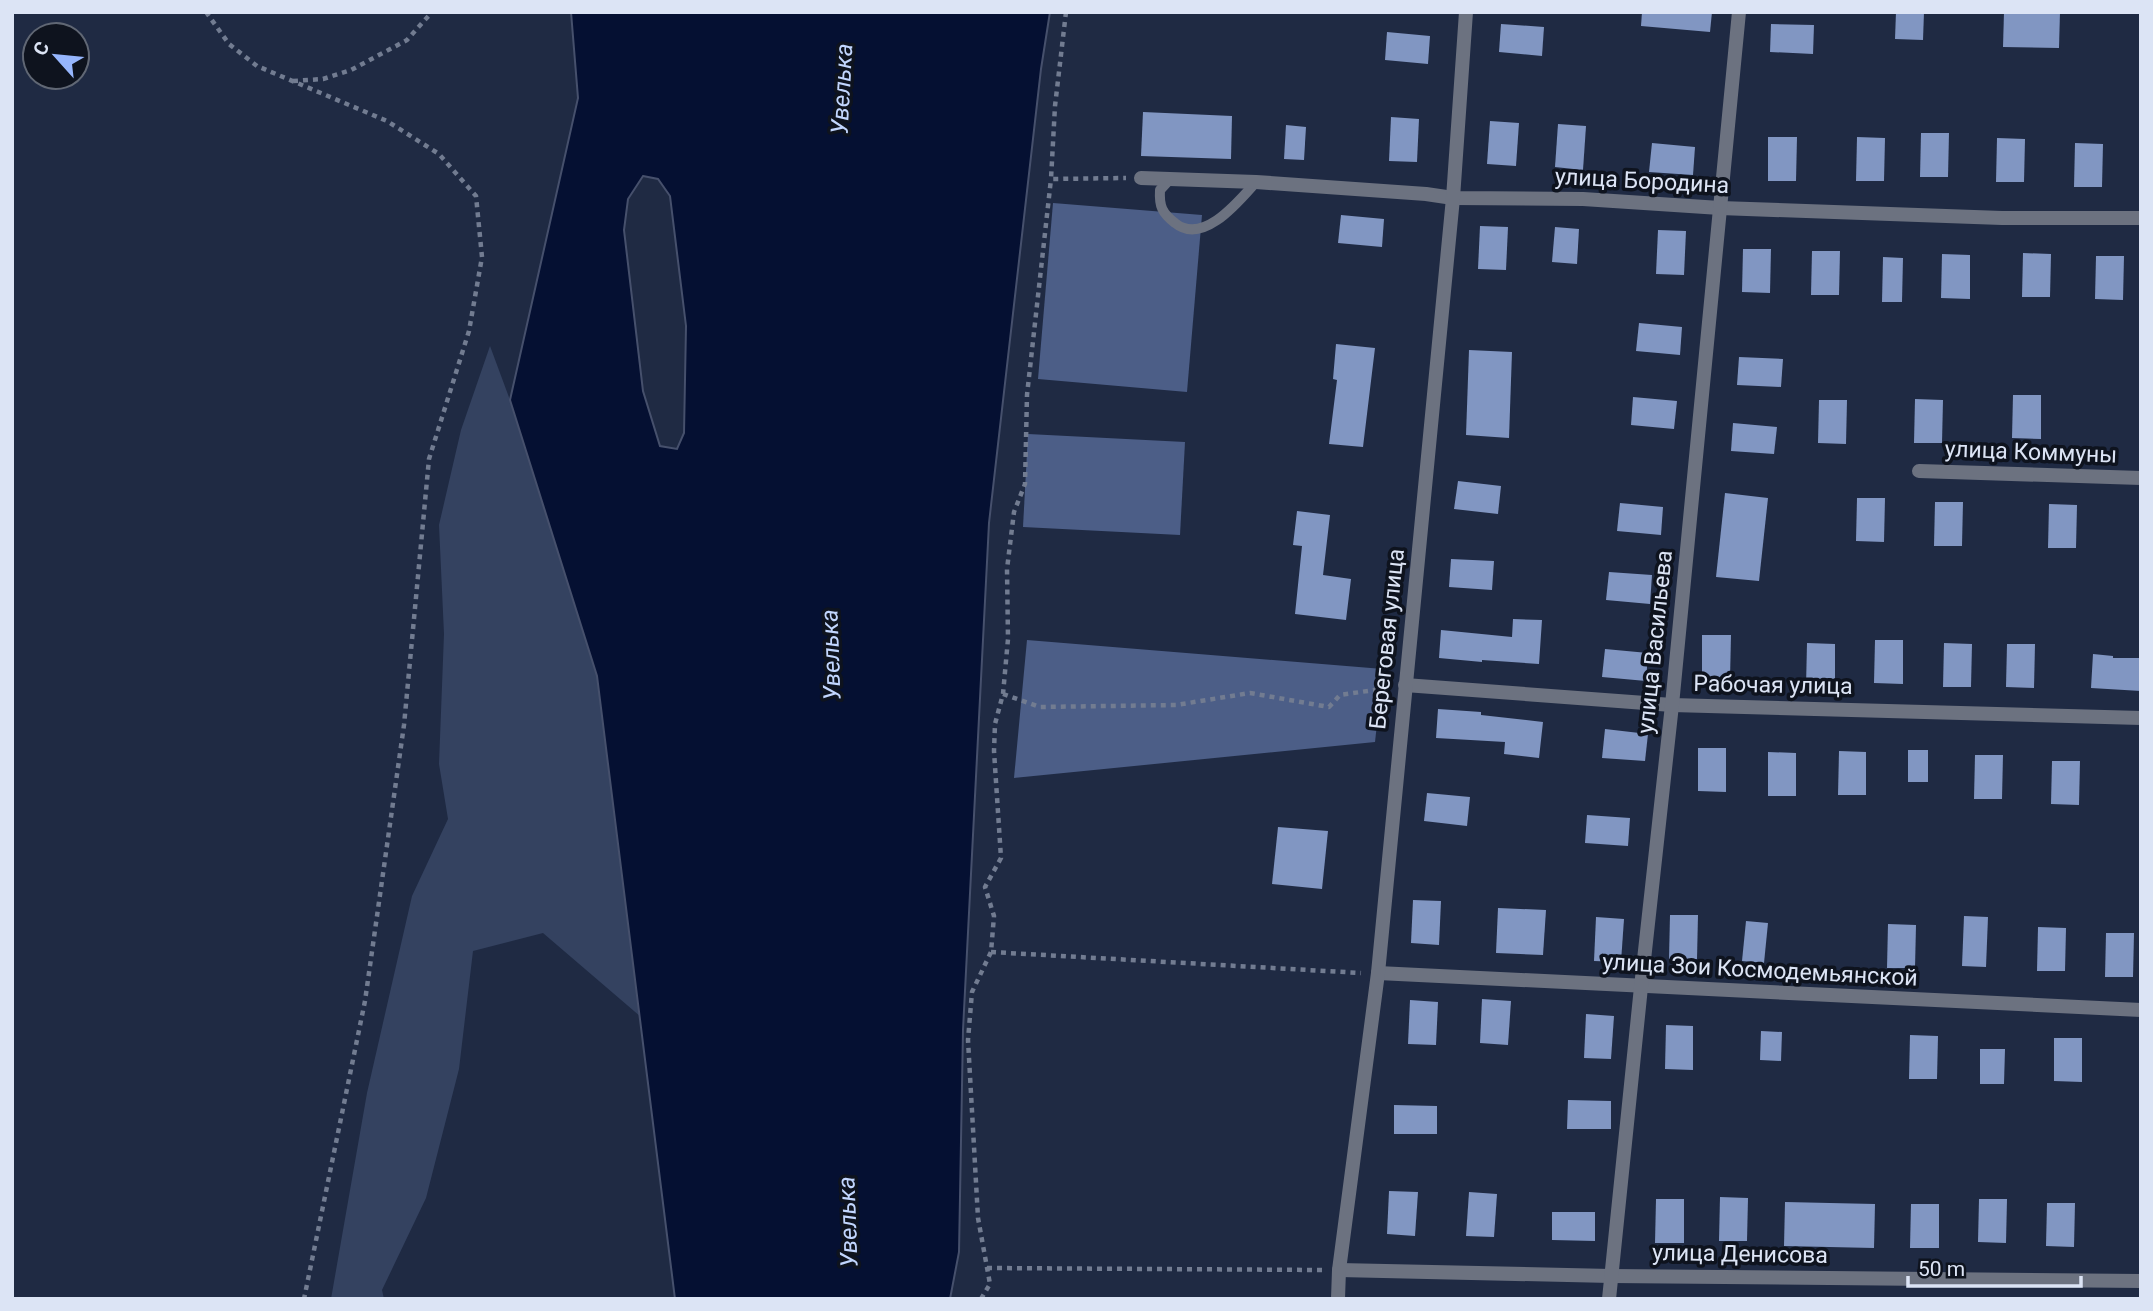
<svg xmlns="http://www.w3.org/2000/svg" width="2153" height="1311" font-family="Roboto,sans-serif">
  <rect width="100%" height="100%" fill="#1f2a43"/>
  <polygon fill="#344260" points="490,346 510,400 597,676 641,1017 543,933 473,951 459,1069 426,1198 382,1290 384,1299 331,1299 367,1093 412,896 448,819 439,764 444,634 439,525 461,430"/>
  <g fill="#4c5e87">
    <polygon points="1053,203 1202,215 1187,392 1038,379"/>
    <polygon points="1028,434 1185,442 1180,535 1023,527"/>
    <polygon points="1027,640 1383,669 1375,742 1014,778"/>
  </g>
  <path fill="#051032" stroke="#46506c" stroke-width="2" fill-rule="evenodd" d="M571 12H1050L1041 69 989 523 963 1030 959 1252 950 1299H675L597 676 510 400 578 98ZM643 176 658 179 670 196 686 326 684 433 677 449 660 446 643 391 624 230 628 199Z"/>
  <g fill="#8196c2">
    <polygon points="1642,12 1712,12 1710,32 1641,26"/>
    <polygon points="1896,12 1924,12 1923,40 1895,39"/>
    <polygon points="2004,12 2060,12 2059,48 2003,47"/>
    <polygon points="1501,24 1544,27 1542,56 1499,52"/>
    <polygon points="1771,24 1814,25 1813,54 1770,52"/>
    <polygon points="1387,32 1430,36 1428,64 1385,60"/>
    <polygon points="1143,112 1232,116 1231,159 1141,156"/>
    <polygon points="1391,117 1419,119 1417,162 1389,161"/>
    <polygon points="1490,121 1519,123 1516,166 1487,164"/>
    <polygon points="1558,124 1586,126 1583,170 1555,167"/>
    <polygon points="1286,125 1306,127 1304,160 1284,159"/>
    <polygon points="1921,133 1949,133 1948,177 1920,177"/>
    <polygon points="1768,137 1797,137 1796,181 1768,181"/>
    <polygon points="1857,137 1885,138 1884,181 1856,181"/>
    <polygon points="1997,138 2025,139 2024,182 1996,182"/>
    <polygon points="1652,143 1695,147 1693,175 1649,172"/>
    <polygon points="2075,143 2103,144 2102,187 2074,187"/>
    <polygon points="1341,215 1384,219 1382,247 1338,243"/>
    <polygon points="1480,226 1508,227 1506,270 1478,269"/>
    <polygon points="1555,227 1579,229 1577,264 1552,262"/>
    <polygon points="1658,230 1686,231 1684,275 1656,274"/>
    <polygon points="1743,249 1771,249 1770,293 1742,292"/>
    <polygon points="1812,251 1840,251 1839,295 1811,295"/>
    <polygon points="2023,253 2051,254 2050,297 2022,297"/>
    <polygon points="1942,254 1970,255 1970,299 1941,298"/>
    <polygon points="2096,256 2124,256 2123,300 2095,299"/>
    <polygon points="1883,257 1903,258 1902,302 1882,302"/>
    <polygon points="1639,323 1682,327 1680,355 1636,351"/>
    <polygon points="1336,344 1375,348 1363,447 1329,444 1337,380 1333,379"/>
    <polygon points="1469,350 1512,352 1509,438 1466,435"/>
    <polygon points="1739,357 1783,359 1781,387 1737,385"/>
    <polygon points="2013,395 2041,395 2041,439 2012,438"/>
    <polygon points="1633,397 1677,401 1674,429 1631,425"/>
    <polygon points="1915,399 1943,400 1942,443 1914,443"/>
    <polygon points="1819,400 1847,400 1846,444 1818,443"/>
    <polygon points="1733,423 1777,427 1774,454 1731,451"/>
    <polygon points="1458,481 1501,486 1498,514 1454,509"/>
    <polygon points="1725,493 1768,498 1759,581 1716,577"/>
    <polygon points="1857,498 1885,498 1884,542 1856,541"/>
    <polygon points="1935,502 1963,502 1962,546 1934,546"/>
    <polygon points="1620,503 1663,507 1661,535 1617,531"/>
    <polygon points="2049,504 2077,505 2076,548 2048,548"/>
    <polygon points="1297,511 1330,515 1323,575 1351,579 1346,620 1295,614 1302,546 1293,545"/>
    <polygon points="1451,559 1494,561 1492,590 1449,587"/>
    <polygon points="1609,572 1652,575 1650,604 1606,600"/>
    <polygon points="1513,619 1542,620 1539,664 1482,660 1482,662 1439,658 1441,630 1512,637"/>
    <polygon points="1702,635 1731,635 1730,679 1702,678"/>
    <polygon points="1875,640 1903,640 1903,684 1874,683"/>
    <polygon points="1807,643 1835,644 1835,687 1806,687"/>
    <polygon points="1944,643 1972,644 1971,687 1943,687"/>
    <polygon points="2007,644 2035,644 2034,688 2006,687"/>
    <polygon points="1605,649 1648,653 1646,681 1602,677"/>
    <polygon points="2093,654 2113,656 2113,658 2141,658 2141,691 2091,688"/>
    <polygon points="1438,709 1481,712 1481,715 1543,722 1539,758 1504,754 1505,742 1436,738"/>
    <polygon points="1605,729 1648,734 1645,761 1602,758"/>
    <polygon points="1698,748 1726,748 1726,792 1698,791"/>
    <rect x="1908" y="750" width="20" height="32"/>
    <polygon points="1839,751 1866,752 1866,795 1838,795"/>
    <polygon points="1768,752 1796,753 1796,796 1768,796"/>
    <polygon points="1975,755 2003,755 2002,799 1974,799"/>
    <polygon points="2052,761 2080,761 2079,805 2051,804"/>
    <polygon points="1427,793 1470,797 1467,826 1424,821"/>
    <polygon points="1587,815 1630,818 1628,846 1585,843"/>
    <polygon points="1278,827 1328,831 1322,889 1272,884"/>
    <polygon points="1413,900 1441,901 1439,945 1411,943"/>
    <polygon points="1498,908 1546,910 1543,955 1496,953"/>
    <polygon points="1670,915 1698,915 1697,959 1669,959"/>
    <polygon points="1964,916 1988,917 1986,967 1962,966"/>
    <polygon points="1596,917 1624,919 1621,962 1594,961"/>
    <polygon points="1746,921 1768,923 1764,963 1742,961"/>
    <polygon points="1888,924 1916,925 1915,968 1887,968"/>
    <polygon points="2038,927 2066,928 2065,971 2037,971"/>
    <polygon points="2106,933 2134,933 2133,977 2105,977"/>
    <polygon points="1482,999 1511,1001 1508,1045 1480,1043"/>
    <polygon points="1410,1000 1438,1002 1436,1045 1408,1044"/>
    <polygon points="1586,1014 1614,1016 1611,1059 1584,1058"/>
    <polygon points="1666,1025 1693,1026 1693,1070 1665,1069"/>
    <polygon points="1761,1031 1782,1032 1781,1061 1760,1060"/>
    <polygon points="1910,1035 1938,1036 1937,1079 1909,1079"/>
    <polygon points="2054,1038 2082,1038 2082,1082 2054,1081"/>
    <polygon points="1980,1049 2005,1049 2004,1084 1980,1084"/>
    <polygon points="1568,1100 1611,1101 1611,1129 1567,1129"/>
    <polygon points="1394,1105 1437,1106 1437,1134 1394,1134"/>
    <polygon points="1389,1191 1418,1192 1415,1236 1387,1234"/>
    <polygon points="1469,1192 1497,1194 1494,1237 1466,1236"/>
    <polygon points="1720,1197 1748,1198 1747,1241 1719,1241"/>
    <polygon points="1656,1199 1684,1199 1684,1243 1655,1243"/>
    <polygon points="1979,1199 2007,1199 2006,1243 1978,1242"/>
    <polygon points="1785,1202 1875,1204 1874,1248 1784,1246"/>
    <polygon points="2047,1203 2075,1203 2074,1247 2046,1246"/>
    <polygon points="1911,1204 1939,1204 1939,1248 1910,1248"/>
    <polygon points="1552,1212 1595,1212 1595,1241 1552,1240"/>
  </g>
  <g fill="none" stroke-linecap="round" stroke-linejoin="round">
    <g stroke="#727c91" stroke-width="4.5" stroke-dasharray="5 5" stroke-linecap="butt">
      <polyline points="206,12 229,44 257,66 387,121 439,154 476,196 482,257 469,331 429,459 404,725 365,1001 304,1299"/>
      <polyline points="1066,12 1055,106 1051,179 1126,178"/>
      <polyline points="293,81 323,79 351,70 407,40 432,12"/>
      <polyline points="1003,694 1040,707 1176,705 1250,693 1329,707 1340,695 1388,688"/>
      <polyline points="991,952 1361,973"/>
      <polyline points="987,1268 1322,1270"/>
      <polyline points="981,1299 990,1284 978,1218 968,1040 972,992 991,952 994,916 985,887 1001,858 994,751 995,724 1003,694 1008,639 1007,569 1014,512 1025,484 1027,395 1051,179"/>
    </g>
    <path stroke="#6c7280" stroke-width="10" d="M1171 178 1160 190C1159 206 1162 213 1175 223 1203 246 1239 201 1256 182"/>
    <g stroke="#6c7280" stroke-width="14">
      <polyline points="1141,178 1256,182 1426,194 1453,198 1583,199 1720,208 2002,218 2141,218"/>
      <polyline points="1919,471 2141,478"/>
      <polyline points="1405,685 1672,705 2141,718"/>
      <polyline points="1378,973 2141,1010"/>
      <polyline points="1339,1270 1611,1276 2141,1281"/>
      <polyline points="1338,1299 1339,1270 1378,973 1453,198 1466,12"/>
      <polyline points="1609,1299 1641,987 1672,705 1739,12"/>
    </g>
  </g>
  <g text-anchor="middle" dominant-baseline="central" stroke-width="7" stroke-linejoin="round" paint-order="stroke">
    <g font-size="23" fill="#dce4f5" stroke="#0e131e">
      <text transform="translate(1642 181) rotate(3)">улица Бородина</text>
      <text transform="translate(2031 452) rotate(2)">улица Коммуны</text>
      <text transform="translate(1387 639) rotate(-84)">Береговая улица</text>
      <text transform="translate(1655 642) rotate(-84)">улица Васильева</text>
      <text transform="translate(1773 685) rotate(1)">Рабочая улица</text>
      <text transform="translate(1760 970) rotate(3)">улица Зои Космодемьянской</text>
      <text transform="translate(1740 1254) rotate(1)">улица Денисова</text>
    </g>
    <g font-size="24" font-style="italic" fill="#c2d6fe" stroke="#0e131e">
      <text transform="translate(842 89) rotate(-87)">Увелька</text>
      <text transform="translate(831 655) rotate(-92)">Увелька</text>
      <text transform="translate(848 1222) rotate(-92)">Увелька</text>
    </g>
  </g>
  <rect width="2153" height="1311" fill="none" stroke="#dce4f5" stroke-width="28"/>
  <g transform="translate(56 56) rotate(297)"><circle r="33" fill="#0e131e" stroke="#606774" stroke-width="2"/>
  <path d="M0-5L12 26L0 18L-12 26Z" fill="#96b6fd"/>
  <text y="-10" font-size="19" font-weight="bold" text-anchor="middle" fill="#dce4f5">С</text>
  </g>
  <path d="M1908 1276v10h173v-10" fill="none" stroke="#dce4f5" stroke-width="3.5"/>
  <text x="1918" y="1276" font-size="21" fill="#dce4f5" stroke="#0e131e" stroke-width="5" paint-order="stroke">50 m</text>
</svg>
